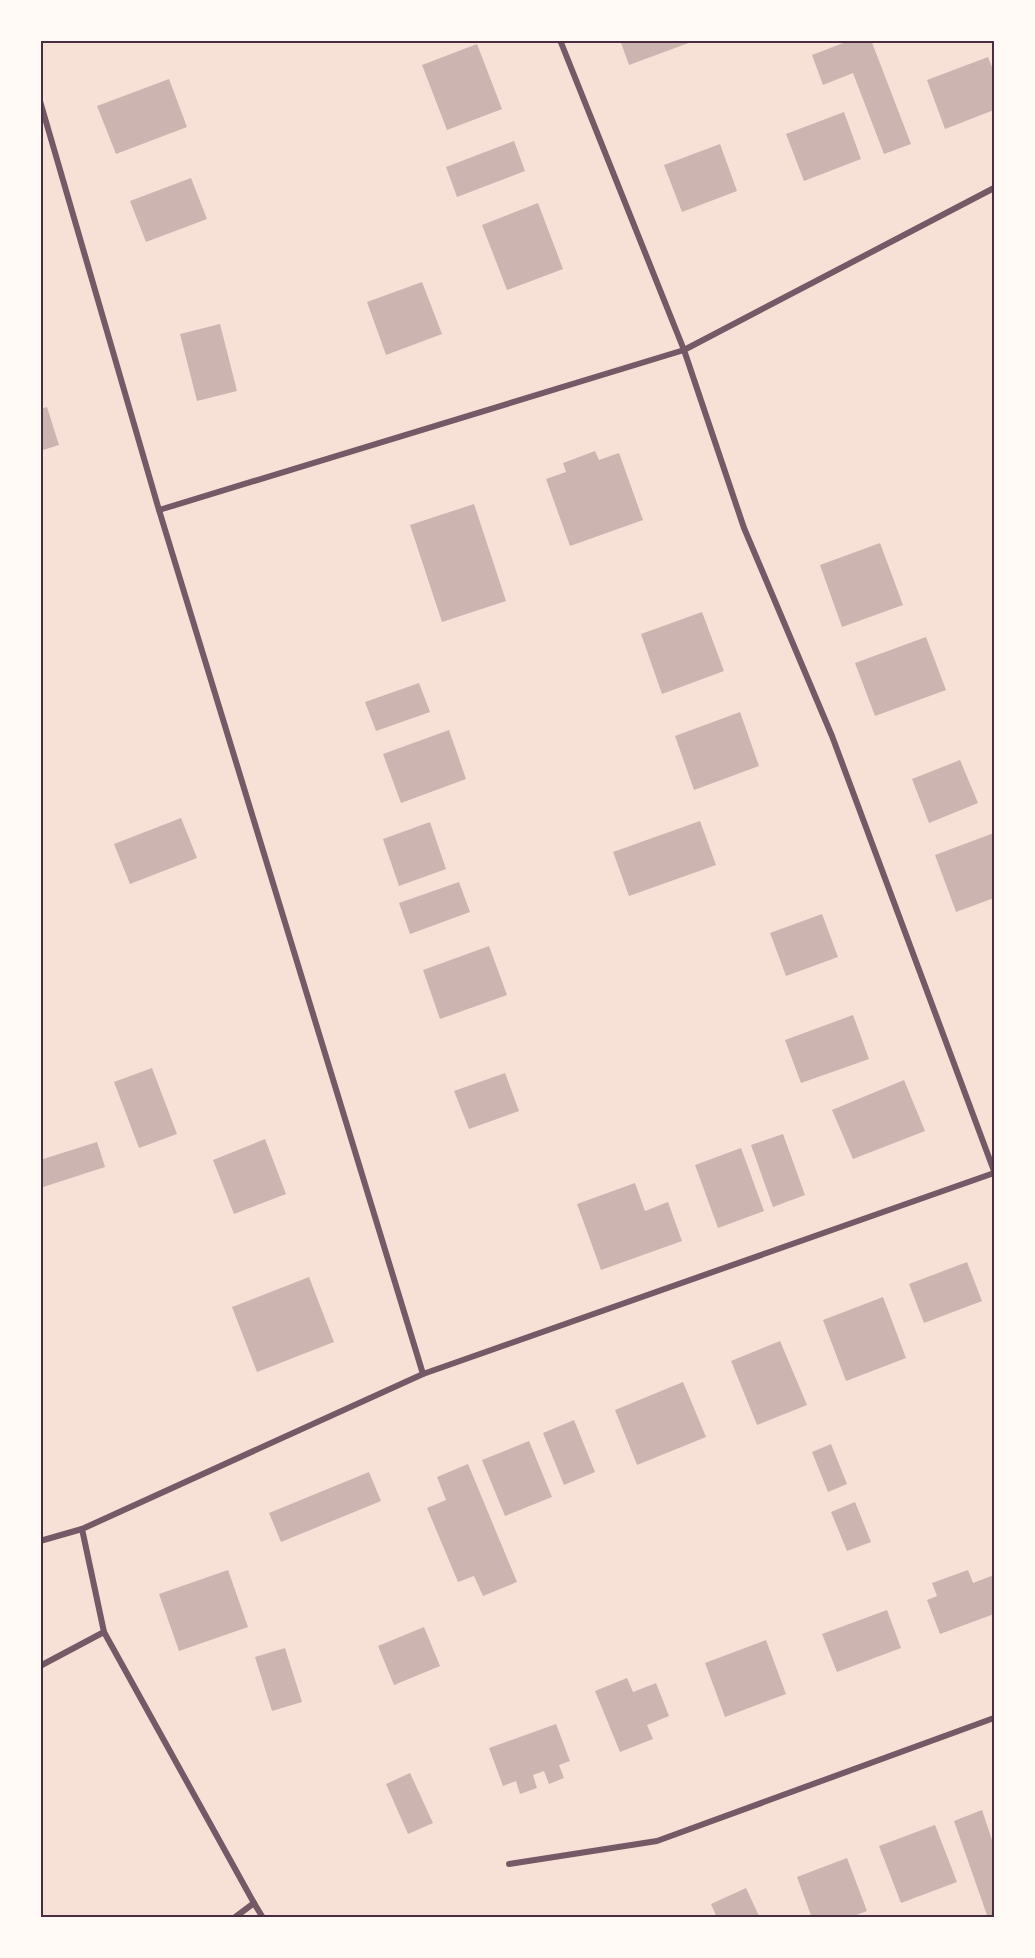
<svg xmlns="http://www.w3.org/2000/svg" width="1035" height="1958" font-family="'Source Serif 4',serif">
  <rect width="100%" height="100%" fill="#f7e1d7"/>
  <g fill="#ccb4b1">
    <polygon points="620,40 694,40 694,41 629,65"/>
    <polygon points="851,40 871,40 911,144 884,154 853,73 823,85 812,55"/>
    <polygon points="477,44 502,109 447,130 422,65"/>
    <polygon points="988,57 994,72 994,110 945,129 927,80"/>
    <polygon points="169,79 187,127 116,154 97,106"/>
    <polygon points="844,112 861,159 804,181 786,134"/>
    <polygon points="514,141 525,171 457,197 446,167"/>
    <polygon points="720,144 737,191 682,212 664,165"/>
    <polygon points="191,178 207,219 146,242 130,201"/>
    <polygon points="538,203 563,269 507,290 482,225"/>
    <polygon points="422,282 442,334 386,355 367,302"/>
    <polygon points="220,324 237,391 197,401 180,334"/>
    <polygon points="47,407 59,445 40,451 40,409"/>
    <polygon points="595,451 599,460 619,453 643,520 570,546 546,479 566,472 563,463"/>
    <polygon points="474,504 506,601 442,622 410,525"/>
    <polygon points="880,543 903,605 842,627 820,565"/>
    <polygon points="702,612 724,671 662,694 641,634"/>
    <polygon points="926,637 946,690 875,716 855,663"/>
    <polygon points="419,683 430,712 376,731 365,702"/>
    <polygon points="740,712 759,766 694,790 675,736"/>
    <polygon points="449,730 466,779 401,803 383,754"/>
    <polygon points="960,760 978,803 929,823 912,779"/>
    <polygon points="181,818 197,858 130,884 114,844"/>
    <polygon points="700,821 716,865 629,896 613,852"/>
    <polygon points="430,822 446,869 399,886 383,839"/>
    <polygon points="994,833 994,898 956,912 935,855"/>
    <polygon points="459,882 470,912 410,934 399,903"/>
    <polygon points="822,914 838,957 786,976 770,933"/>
    <polygon points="489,946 507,995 440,1019 423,970"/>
    <polygon points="853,1015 869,1059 801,1083 785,1040"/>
    <polygon points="152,1068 177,1134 139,1148 114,1082"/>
    <polygon points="505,1073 519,1111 469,1129 454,1091"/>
    <polygon points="904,1080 925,1131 853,1159 832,1110"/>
    <polygon points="783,1134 805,1195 773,1207 751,1145"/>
    <polygon points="265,1139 286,1194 234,1214 213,1160"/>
    <polygon points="97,1142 105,1167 40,1188 40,1160"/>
    <polygon points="741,1148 764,1211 718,1228 695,1165"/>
    <polygon points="635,1183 645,1211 668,1202 682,1241 601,1270 577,1204"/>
    <polygon points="967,1262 982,1301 924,1323 909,1284"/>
    <polygon points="309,1277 334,1342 257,1372 232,1307"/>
    <polygon points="883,1297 906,1358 846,1381 823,1320"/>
    <polygon points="780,1341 807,1405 757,1425 731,1361"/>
    <polygon points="683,1382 706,1437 637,1465 615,1410"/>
    <polygon points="574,1420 595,1472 564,1485 543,1433"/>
    <polygon points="529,1441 552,1497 505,1516 482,1460"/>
    <polygon points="831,1444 847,1484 828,1492 812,1452"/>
    <polygon points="468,1464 517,1582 483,1596 474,1576 458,1582 427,1508 446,1500 437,1477"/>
    <polygon points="369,1472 381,1501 281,1542 269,1513"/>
    <polygon points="855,1502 871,1542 847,1551 831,1512"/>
    <polygon points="228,1570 248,1627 179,1651 159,1594"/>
    <polygon points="968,1570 973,1583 994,1575 994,1614 940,1634 927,1600 937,1596 932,1583"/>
    <polygon points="887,1610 901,1648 837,1672 822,1634"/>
    <polygon points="424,1627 440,1666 394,1685 378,1646"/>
    <polygon points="766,1640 786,1694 725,1717 705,1663"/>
    <polygon points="285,1648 302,1702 272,1711 255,1657"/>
    <polygon points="627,1678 633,1692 656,1683 669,1716 647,1725 653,1739 620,1752 595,1691"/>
    <polygon points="556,1724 570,1761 559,1765 564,1778 549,1784 544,1771 533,1775 537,1788 520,1794 516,1781 503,1786 489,1748"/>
    <polygon points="410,1773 433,1823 408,1834 386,1784"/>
    <polygon points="982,1810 994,1846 994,1918 988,1918 954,1821"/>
    <polygon points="935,1825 957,1882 901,1903 879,1846"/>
    <polygon points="847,1858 867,1911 849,1918 812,1918 797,1877"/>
    <polygon points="746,1888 760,1918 717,1918 711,1904"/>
  </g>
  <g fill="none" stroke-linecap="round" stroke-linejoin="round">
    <g stroke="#755966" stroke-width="6">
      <polyline points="560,40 684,350 744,528 832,736 994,1171"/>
      <polyline points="40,101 159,510 423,1374"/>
      <polyline points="159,510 684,350 994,188"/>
      <polyline points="40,1541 82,1529 423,1374 994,1173"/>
      <polyline points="104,1632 254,1903 263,1918"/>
      <polyline points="40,1666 104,1632 82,1529"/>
      <polyline points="509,1864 657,1841 994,1718"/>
      <polyline points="234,1918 254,1903"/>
    </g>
  </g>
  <rect width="1035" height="1958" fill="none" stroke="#fffaf5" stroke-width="84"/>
  <rect x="42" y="42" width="951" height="1874" fill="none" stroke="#4a2c40" stroke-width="2"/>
</svg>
